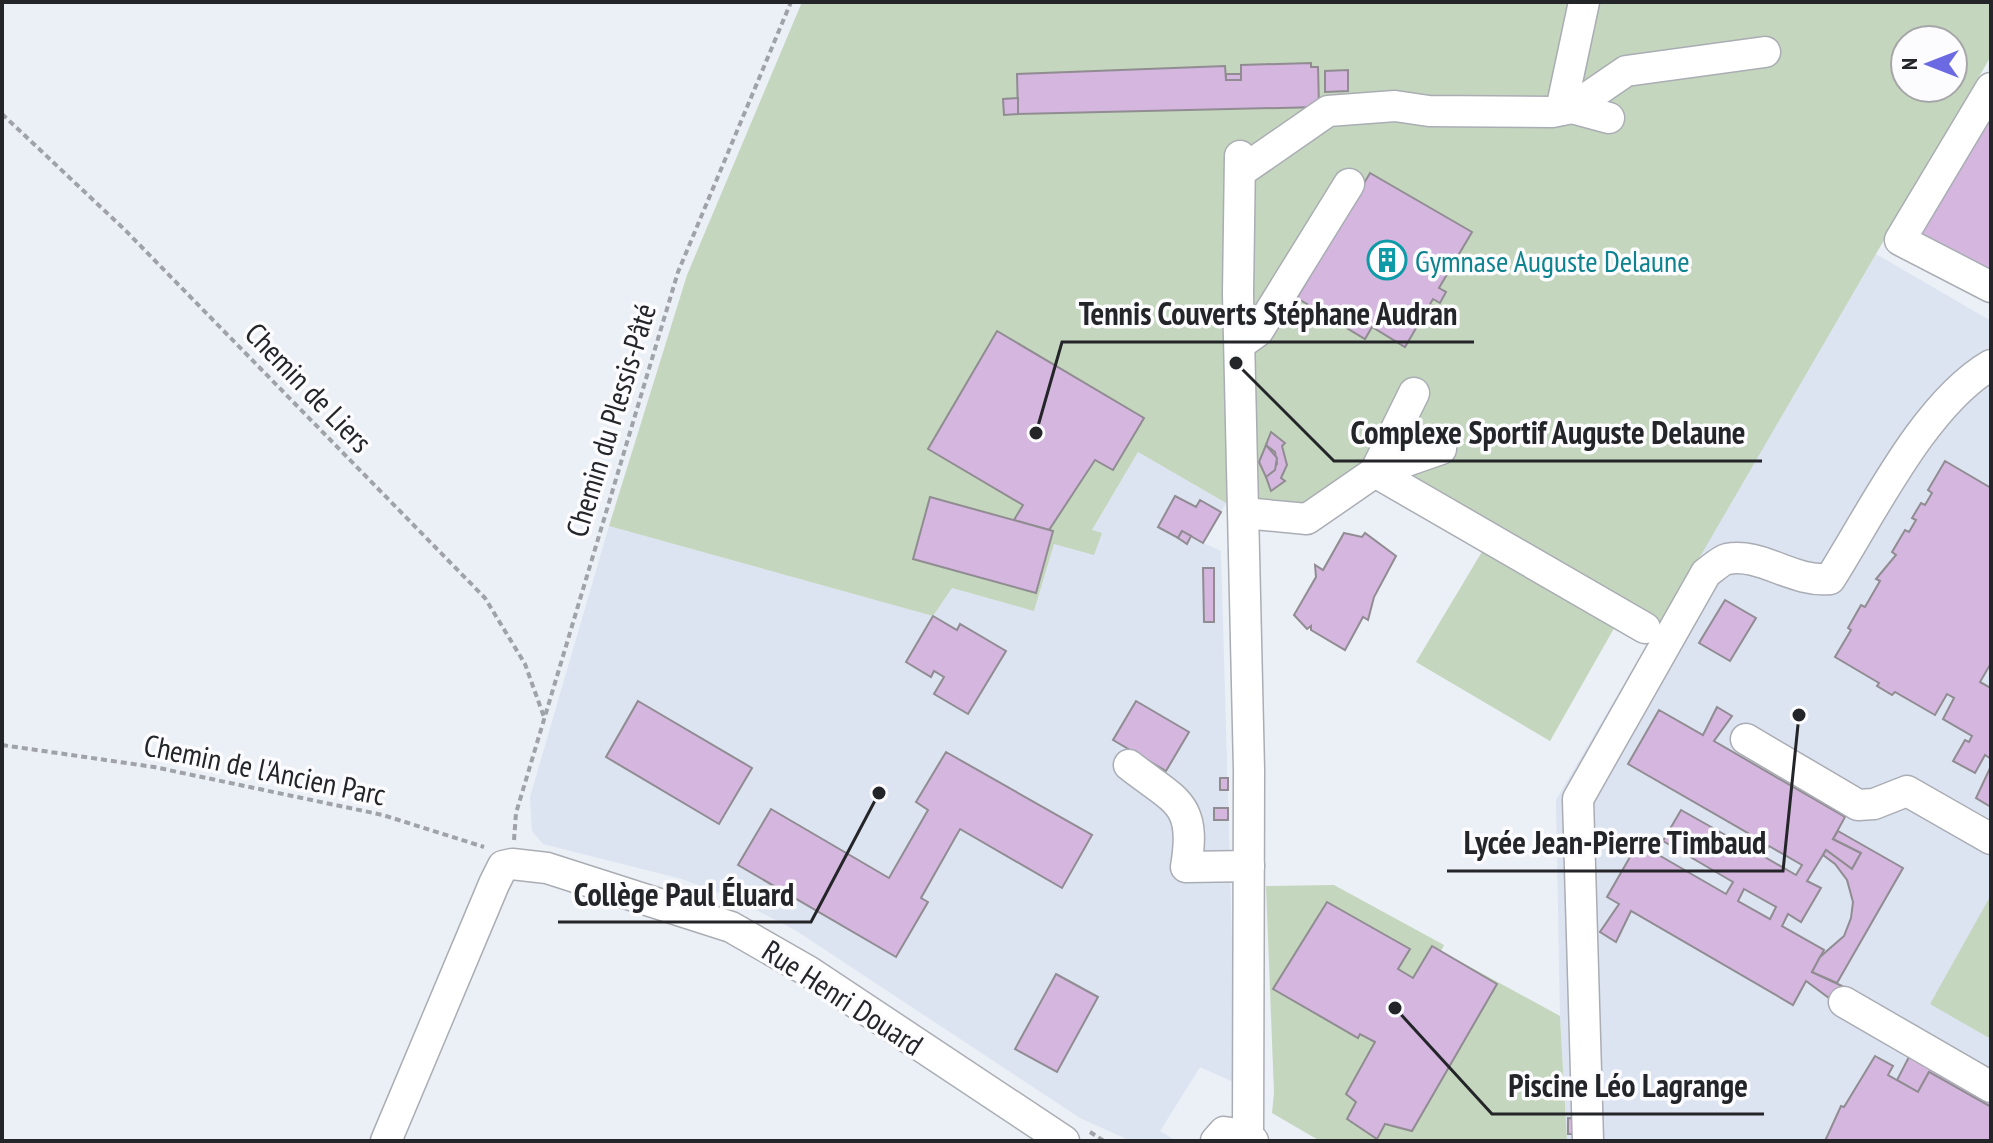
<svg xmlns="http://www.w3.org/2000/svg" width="1993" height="1143" font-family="'PT Sans Narrow',sans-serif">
  <rect width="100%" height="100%" fill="#ebeff6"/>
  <g fill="#dce3f1">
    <polygon points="1876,254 1991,321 1991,1141 1567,1141 1560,1016 1556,800"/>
    <polygon points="1138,452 1226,503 1203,543 1221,551 1236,1083 1200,1067 1160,1131 1176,1141 1131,1141 1080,1118 795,930 733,898 682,879 543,844 532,831 530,797 609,526 933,616 952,588 1034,611 1054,544 1092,530"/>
  </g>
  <g fill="#c4d6bd" fill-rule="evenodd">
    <path d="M802 2H1991V56L1658 629 1368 457 1313 506 1268 510 1226 503 1138 452 1092 530 1102 533 1094 555 1054 544 1034 611 952 588 933 616 609 526 687 275ZM1905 40H1953V88H1905Z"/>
    <polygon points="1486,545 1621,616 1550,741 1416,662"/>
    <polygon points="1334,885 1444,945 1441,951 1560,1016 1567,1141 1320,1141 1272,1113 1274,1093 1266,886"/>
    <polygon points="1991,895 1991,1039 1930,1004"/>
  </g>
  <g fill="#d4b6df" stroke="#908c92" stroke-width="2" fill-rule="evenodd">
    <polygon points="1311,63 1311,67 1318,67 1319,107 1018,114 1017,74 1225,66 1226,80 1241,80 1241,65"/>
    <polygon points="1348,70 1348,91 1325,92 1325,71"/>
    <rect x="1226" y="74" width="15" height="6"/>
    <polygon points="1018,98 1018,114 1004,115 1003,99"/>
    <polygon points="1991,106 1991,271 1916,237"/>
    <polygon points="1370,173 1472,232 1439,288 1446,292 1440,303 1433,299 1405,347 1372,327 1365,339 1297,298"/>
    <polygon points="997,331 1144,418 1113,470 1095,460 1049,530 1014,520 1023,505 928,449"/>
    <polygon points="1271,432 1285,443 1282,446 1287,465 1281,478 1285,481 1271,491 1266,477 1277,464 1275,452 1266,445"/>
    <polygon points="1266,445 1277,458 1275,470 1266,477 1259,462"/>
    <polygon points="1945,461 1991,488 1991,663 1980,682 1991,688 1991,759 1985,755 1975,773 1953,761 1965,740 1969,742 1972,736 1943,719 1954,698 1947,694 1935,715 1895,692 1892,695 1877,686 1879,683 1835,657 1851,630 1848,628 1861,605 1865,607 1880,581 1876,579 1896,555 1892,552 1905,530 1909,532 1916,520 1912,518 1921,503 1925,505 1932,493 1928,490"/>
    <polygon points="1175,496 1196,507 1200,500 1221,512 1203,543 1182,531 1178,538 1158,527"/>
    <polygon points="930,497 1053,531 1036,593 913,559"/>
    <polygon points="1182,531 1191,536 1187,544 1178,538"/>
    <polygon points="1344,533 1362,537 1365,533 1396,556 1374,597 1368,620 1363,617 1345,650 1311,630 1311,626 1307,629 1294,615 1316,577 1315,565 1323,570"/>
    <polygon points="1203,568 1214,568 1214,622 1204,622"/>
    <polygon points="1725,600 1756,618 1730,661 1699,643"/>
    <polygon points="933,616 957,630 960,624 1006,651 968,714 934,694 944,677 934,671 931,677 906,662"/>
    <polygon points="638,701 752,768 719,824 606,757"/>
    <polygon points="1136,701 1189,732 1166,771 1113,740"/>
    <path d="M1717 707 1732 716 1714 741 1845 817 1833 839 1861 853 1852 869 1826 850 1807 881 1821 888 1801 922 1788 914 1782 926 1824 950 1812 972 1842 986 1833 1001 1806 981 1793 1005 1631 911 1616 942 1600 932 1619 904 1607 897 1638 843 1726 894 1733 882 1663 841 1681 810 1752 850 1758 839 1628 764 1659 710 1703 735ZM1769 846 1802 865 1796 875 1763 856ZM1744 889 1776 907 1770 919 1738 901Z"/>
    <polygon points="946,752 1092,835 1062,888 960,829 921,898 928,902 896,957 738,865 771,809 889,878 928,810 916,802"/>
    <polygon points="1991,766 1991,807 1976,798"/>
    <rect x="1220" y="778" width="8" height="12"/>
    <rect x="1214" y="808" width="14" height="12"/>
    <polygon points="1838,831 1903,868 1837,983 1812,972 1820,957 1844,936 1851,918 1853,902 1847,880 1835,864 1823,855 1826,850 1852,869 1861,853 1833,839"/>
    <polygon points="1327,902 1410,949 1398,969 1413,978 1432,946 1497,984 1412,1131 1385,1124 1377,1139 1347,1119 1356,1102 1346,1094 1375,1042 1360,1034 1358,1038 1273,989"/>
    <polygon points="1056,974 1098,997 1057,1072 1015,1049"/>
    <polygon points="1911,1053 1991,1097 1991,1107 1929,1072 1918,1092 1897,1080"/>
    <polygon points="1875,1056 1893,1066 1888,1075 1918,1092 1929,1072 1991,1107 1991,1141 1825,1141 1841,1106 1844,1107"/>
    <polygon points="1568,1118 1577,1119 1577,1134 1568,1134"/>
  </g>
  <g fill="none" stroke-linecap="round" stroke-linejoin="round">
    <defs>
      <g id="minor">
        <polyline points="1991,88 1900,240 1991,287"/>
        <polyline points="1572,108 1609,118"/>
        <polyline points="1561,110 1584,2"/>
        <polyline points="1240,156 1238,294 1249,770 1248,1141"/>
        <polyline points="1240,172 1328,111 1395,106 1429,111 1552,112 1572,108 1626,71 1765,52"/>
        <polyline points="1240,344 1258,331 1349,184"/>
        <polyline points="1414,393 1375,472 1645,628"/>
        <polyline points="1244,513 1307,519 1375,472 1441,449"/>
        <polyline points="1746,739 1858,805 1874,804 1907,791 1991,839"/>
        <path d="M1129 765C1176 802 1197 802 1186 867L1249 866"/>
        <polyline points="1844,1002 1991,1087"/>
        <polyline points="386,1141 494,884 503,866 512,864 547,868 731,927 808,971 1064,1141"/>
        <polyline points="1216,1141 1224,1132 1239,1134 1253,1141"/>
        <path d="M1588 1141 1578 799 1706 573C1712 569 1720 561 1727 559 1761 552 1793 583 1830 579 1872 513 1924 404 1991 365"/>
      </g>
    </defs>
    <use href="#minor" stroke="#aaadb4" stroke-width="33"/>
    <g stroke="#9fa2a7" stroke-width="4" stroke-dasharray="6 4" stroke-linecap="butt">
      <polyline points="2,114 124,229 485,598 525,664 544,717"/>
      <polyline points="2,745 154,767 383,815 484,847"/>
      <polyline points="514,840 516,813 678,272 791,2"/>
      <polyline points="1090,1132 1104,1141"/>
    </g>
    <use href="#minor" stroke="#fff" stroke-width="30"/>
  </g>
  <defs>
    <symbol id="building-ring" viewBox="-11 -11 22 22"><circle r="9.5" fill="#fcfcfe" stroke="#0f9aa8" stroke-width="1.5"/><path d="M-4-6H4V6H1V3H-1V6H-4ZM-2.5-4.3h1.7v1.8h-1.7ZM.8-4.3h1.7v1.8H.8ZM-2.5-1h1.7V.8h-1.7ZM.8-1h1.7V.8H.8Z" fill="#0f9aa8"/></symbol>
  </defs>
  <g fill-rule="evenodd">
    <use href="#building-ring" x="1365" y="238" width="44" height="44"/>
  </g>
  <g text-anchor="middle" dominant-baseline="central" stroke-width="7" stroke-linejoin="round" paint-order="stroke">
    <g font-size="30" fill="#0d838f" stroke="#fcfcfe" text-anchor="start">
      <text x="1415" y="260">Gymnase Auguste Delaune</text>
    </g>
    <g font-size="30" fill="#242528" stroke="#fcfcfe">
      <text transform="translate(309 387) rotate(46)">Chemin de Liers</text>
      <text transform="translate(610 420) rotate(-73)">Chemin du Plessis-Pâté</text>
      <text transform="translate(265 769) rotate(12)">Chemin de l'Ancien Parc</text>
      <text transform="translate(843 997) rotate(33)">Rue Henri Douard</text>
    </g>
  </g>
  <path fill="none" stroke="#242528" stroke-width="3" d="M1036 433L1062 342H1474M1236 363L1334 461H1762M1799 715L1783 871H1447M879 793L811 922H558M1395 1008L1492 1114H1764"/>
  <g fill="#242528" stroke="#fcfcfe" stroke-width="3">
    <circle cx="1036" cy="433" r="8"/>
    <circle cx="1236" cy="363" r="8"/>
    <circle cx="1799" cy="715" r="8"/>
    <circle cx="879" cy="793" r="8"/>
    <circle cx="1395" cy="1008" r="8"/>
  </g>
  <g font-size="32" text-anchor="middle" font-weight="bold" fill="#242528" stroke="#fcfcfe" stroke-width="7" stroke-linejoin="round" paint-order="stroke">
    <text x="1268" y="325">Tennis Couverts Stéphane Audran</text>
    <text x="1548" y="444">Complexe Sportif Auguste Delaune</text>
    <text x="1615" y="854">Lycée Jean-Pierre Timbaud</text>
    <text x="684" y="906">Collège Paul Éluard</text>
    <text x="1628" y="1097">Piscine Léo Lagrange</text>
  </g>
  <rect width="1993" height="1143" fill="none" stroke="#242528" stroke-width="8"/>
  <g transform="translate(1929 64) rotate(270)"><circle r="38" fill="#fcfcfe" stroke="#a6a6a8" stroke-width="2"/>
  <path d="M0-6L14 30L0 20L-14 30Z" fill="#6c6ae3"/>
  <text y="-12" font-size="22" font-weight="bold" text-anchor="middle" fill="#242528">N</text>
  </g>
</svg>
